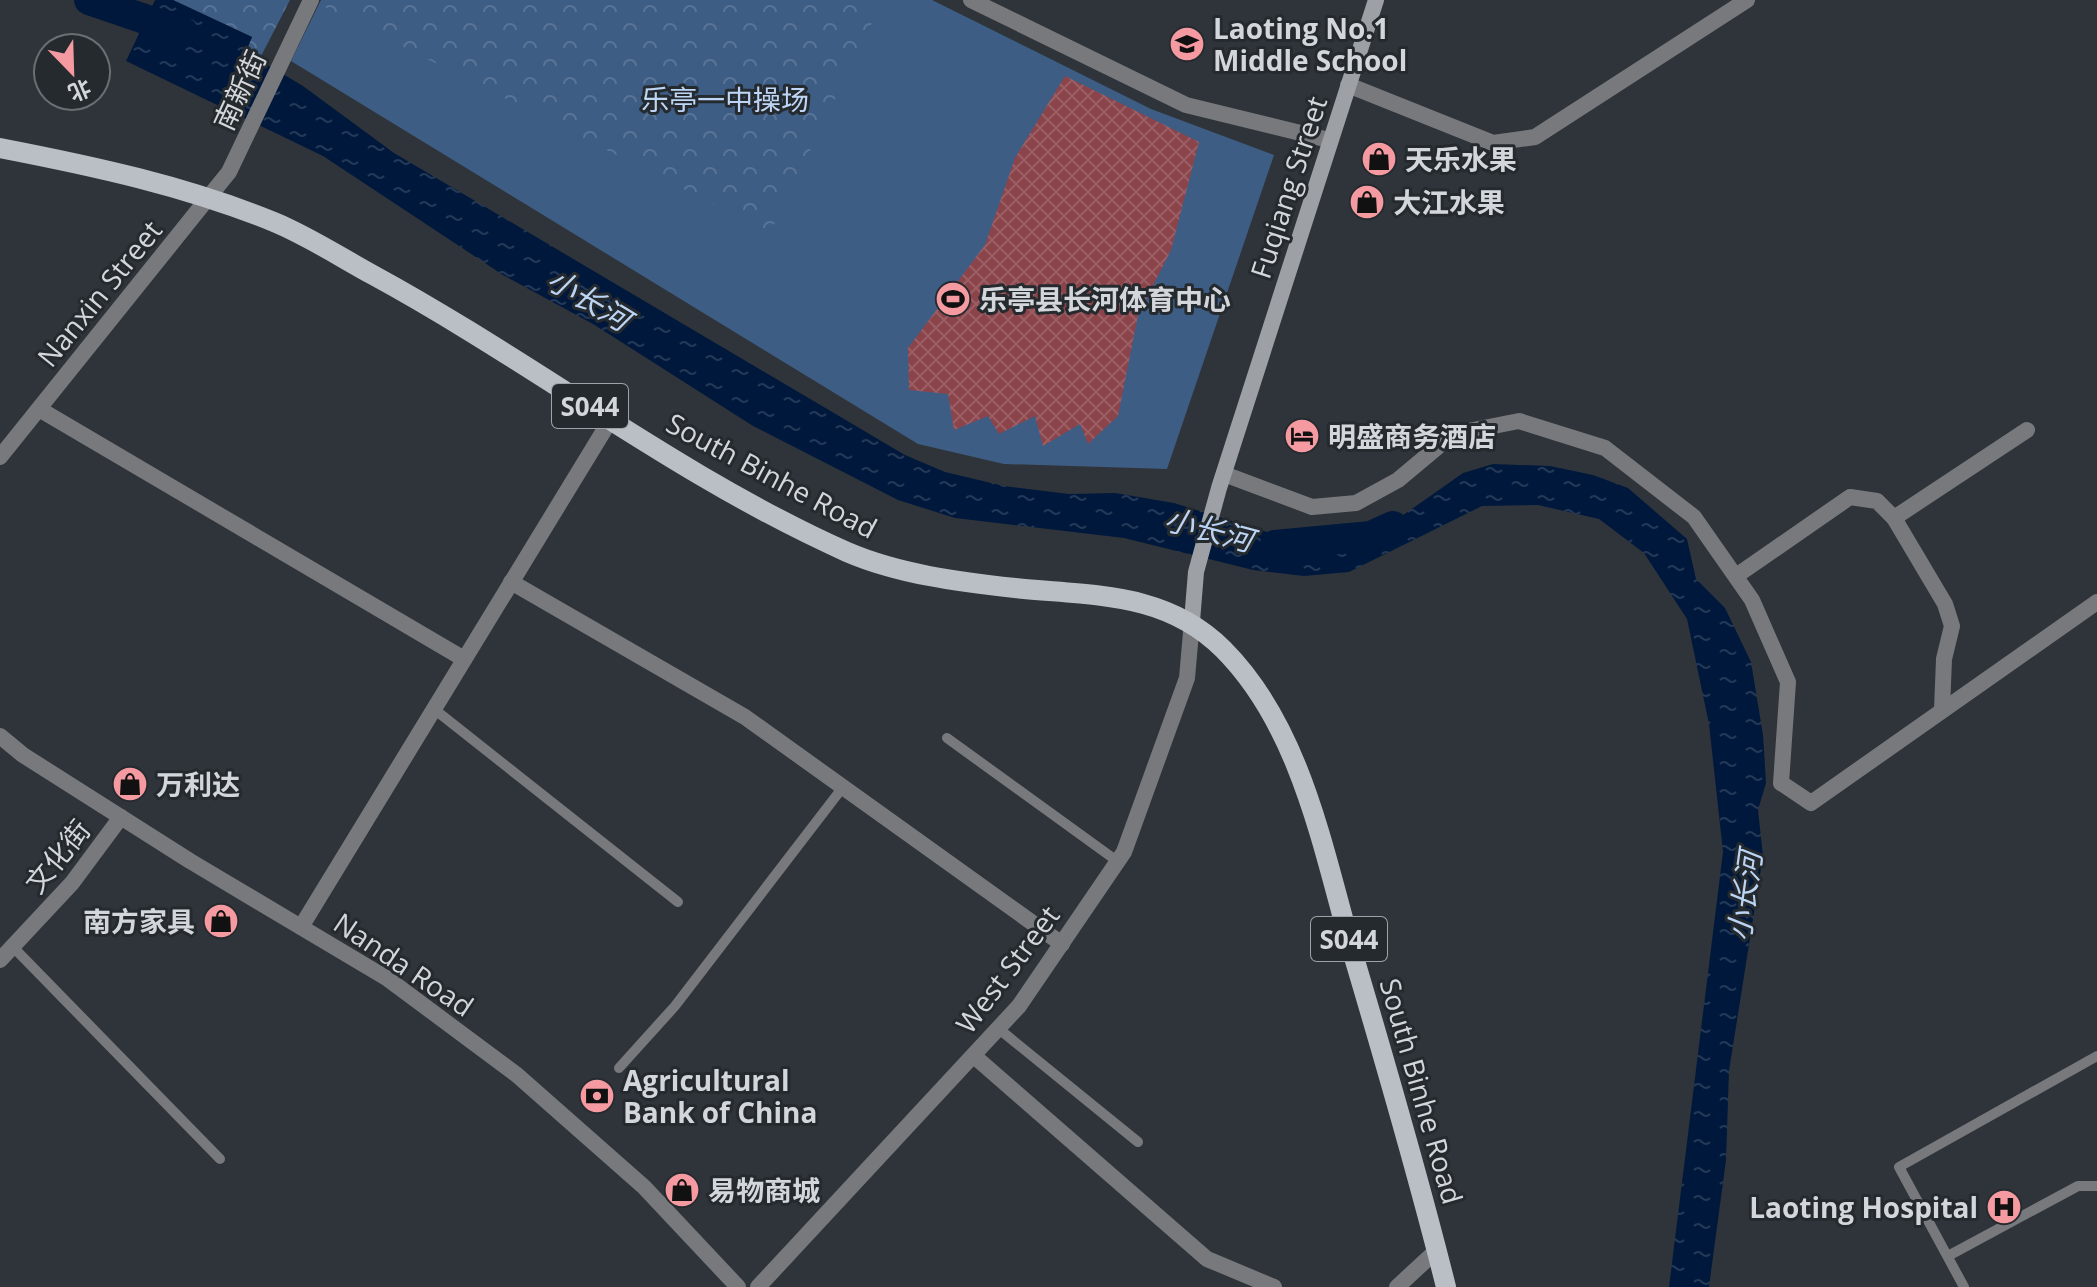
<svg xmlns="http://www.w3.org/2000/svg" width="2097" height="1287" font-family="'Open Sans','Noto Sans SC',sans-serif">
  <defs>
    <pattern id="park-crowns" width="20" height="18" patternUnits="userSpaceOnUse" patternTransform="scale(2)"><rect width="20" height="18" fill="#3e5d85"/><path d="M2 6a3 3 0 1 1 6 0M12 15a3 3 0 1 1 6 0" fill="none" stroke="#597496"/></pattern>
    <pattern id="water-ripples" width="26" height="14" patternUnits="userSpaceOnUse" patternTransform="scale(2)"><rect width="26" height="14" fill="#00183b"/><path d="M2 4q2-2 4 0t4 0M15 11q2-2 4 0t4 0" fill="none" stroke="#243957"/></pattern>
    <pattern id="building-cross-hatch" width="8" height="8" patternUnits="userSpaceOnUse" patternTransform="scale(2)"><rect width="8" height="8" fill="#8b444a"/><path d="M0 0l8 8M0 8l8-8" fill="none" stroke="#9a5e64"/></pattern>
  </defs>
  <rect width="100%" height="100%" fill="#2f343a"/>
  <polygon fill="#3e5d85" points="321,0 932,0 1151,109 1274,155 1167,469 1004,464 918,444 291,61"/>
  <g fill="url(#park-crowns)">
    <polygon points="173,0 290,0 259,60 245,52 252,37"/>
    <polygon points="326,0 883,0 770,233 323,6"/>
  </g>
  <polygon fill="url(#water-ripples)" points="155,0 173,0 252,37 246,52 303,86 394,153 905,455 945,472 1004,486 1069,494 1115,493 1174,503 1277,535 1323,543 1356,538 1389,525 1463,473 1493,464 1550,466 1593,475 1628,488 1687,539 1696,579 1725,608 1751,662 1763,735 1766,783 1758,810 1763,856 1729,1071 1726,1160 1709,1287 1669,1287 1723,852 1709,724 1687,619 1644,553 1599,519 1538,505 1482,506 1349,572 1304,576 1253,570 1124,538 955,518 898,500 753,426 593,324 503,275 323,156 126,61"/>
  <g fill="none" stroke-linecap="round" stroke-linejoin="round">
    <g stroke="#00183b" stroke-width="30">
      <polyline points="89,0 183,32"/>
      <polyline points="1275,545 1371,536 1393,526"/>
    </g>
  </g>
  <polygon fill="url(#building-cross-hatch)" points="1065,76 1199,142 1171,250 1138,315 1118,416 1088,444 1080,424 1043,446 1035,416 999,434 988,416 954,430 948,394 909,390 908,348 985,245 1015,158"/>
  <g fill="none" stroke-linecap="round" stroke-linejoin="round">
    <g stroke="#77797c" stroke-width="10">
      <polyline points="434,709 678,902"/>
      <polyline points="947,738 1117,861"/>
      <polyline points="14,948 220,1159"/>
      <polyline points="999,1029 1138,1142"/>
      <polyline points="619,1068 675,1006 843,787"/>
      <polyline points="1948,1256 2078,1186 2097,1186"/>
      <polyline points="1964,1287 1899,1167 2097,1056"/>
    </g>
    <g stroke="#77797c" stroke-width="16">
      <polyline points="971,0 1186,105 1329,140"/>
      <polyline points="208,198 229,172 311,0"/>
      <polyline points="39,409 464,659"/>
      <polyline points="1224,474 1312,507 1356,503 1398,480 1453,434 1519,421 1605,448 1694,517 1752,600 1788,682 1781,783 1811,803 2097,602"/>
      <polyline points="1894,518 2027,430"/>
      <polyline points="1736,576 1850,497 1877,501 1894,518 1945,604 1952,626 1944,659 1942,709"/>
      <polyline points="511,582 745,717 1062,944"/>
      <polyline points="301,927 611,419"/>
      <polyline points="0,960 72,883 121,817"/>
      <polyline points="974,1056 1207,1259 1274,1287"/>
      <polyline points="1397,1287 1437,1250"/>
    </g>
    <g stroke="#77797c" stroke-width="16">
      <polyline points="1348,85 1493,143 1535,137 1747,0"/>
      <polyline points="0,457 208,198"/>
      <polyline points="0,736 23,755 190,861 388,979 517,1075 644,1187 738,1287"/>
      <polyline points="758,1287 1019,1006 1124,852 1187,678 1192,621"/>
    </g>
    <polyline stroke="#9da0a5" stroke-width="16" points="1192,621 1196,572 1219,488 1376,0"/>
    <path stroke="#babfc5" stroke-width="20" d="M0 148C93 166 186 186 274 222 308 236 340 257 373 275 533 362 679 477 847 552 898 574 959 582 1015 588 1091 596 1165 591 1223 649 1302 728 1323 851 1353 954 1386 1065 1418 1175 1446 1287"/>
  </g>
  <defs>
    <symbol id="school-disc" viewBox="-11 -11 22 22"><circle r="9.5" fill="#f49aa0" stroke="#252a2f"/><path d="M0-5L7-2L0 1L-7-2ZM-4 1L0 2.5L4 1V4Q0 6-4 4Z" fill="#111"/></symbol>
    <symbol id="shop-disc" viewBox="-11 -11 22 22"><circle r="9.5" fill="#f49aa0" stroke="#252a2f"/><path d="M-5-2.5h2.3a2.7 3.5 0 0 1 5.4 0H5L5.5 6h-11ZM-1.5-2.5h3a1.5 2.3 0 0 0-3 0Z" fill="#111"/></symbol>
    <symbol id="stadium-disc" viewBox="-11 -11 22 22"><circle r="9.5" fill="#f49aa0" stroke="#252a2f"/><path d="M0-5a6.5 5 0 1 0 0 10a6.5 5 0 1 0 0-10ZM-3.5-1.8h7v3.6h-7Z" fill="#111"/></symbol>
    <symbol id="hotel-disc" viewBox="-11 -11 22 22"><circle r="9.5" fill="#f49aa0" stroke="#252a2f"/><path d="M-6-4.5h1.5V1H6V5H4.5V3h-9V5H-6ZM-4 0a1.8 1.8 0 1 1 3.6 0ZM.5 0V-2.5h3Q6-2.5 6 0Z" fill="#111"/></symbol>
    <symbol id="bank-disc" viewBox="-11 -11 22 22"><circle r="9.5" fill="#f49aa0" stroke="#252a2f"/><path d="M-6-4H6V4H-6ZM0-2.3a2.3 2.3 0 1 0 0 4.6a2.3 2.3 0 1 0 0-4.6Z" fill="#111"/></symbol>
    <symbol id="hospital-disc" viewBox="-11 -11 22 22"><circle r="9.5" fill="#f49aa0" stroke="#252a2f"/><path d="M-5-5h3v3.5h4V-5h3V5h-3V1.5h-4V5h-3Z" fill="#111"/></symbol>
  </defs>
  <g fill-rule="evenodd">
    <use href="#school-disc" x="1167" y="24" width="40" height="40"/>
    <use href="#shop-disc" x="1359" y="139" width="40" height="40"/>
    <use href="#shop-disc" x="1347" y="182" width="40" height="40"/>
    <use href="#stadium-disc" x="933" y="279" width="40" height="40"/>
    <use href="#hotel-disc" x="1282" y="416" width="40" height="40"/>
    <use href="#shop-disc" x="110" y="764" width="40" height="40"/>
    <use href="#shop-disc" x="201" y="901" width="40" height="40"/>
    <use href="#bank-disc" x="577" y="1076" width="40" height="40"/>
    <use href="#shop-disc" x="662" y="1170" width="40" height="40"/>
    <use href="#hospital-disc" x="1984" y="1187" width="40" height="40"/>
  </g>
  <g text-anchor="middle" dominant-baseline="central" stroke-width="6" stroke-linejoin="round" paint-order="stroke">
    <g fill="#252a2f" stroke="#9fa2a7" stroke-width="2">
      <rect x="552" y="384" width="76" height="44" rx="6"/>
      <rect x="1311" y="917" width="76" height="44" rx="6"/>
    </g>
    <g font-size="26" font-weight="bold" fill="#d3d6da">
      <text x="590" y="406">S044</text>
      <text x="1349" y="939">S044</text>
    </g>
    <g font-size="28" font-weight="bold" fill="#d3d6da" stroke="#252a2f" text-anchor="start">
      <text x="1213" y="28">Laoting No.1<tspan x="1213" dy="32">Middle School</tspan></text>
      <text x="1405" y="159">天乐水果</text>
      <text x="1393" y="202">大江水果</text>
      <text x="979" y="299">乐亭县长河体育中心</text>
      <text x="1328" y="436">明盛商务酒店</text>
      <text x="156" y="784">万利达</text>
      <text x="195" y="921" text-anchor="end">南方家具</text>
      <text x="623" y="1080">Agricultural<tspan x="623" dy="32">Bank of China</tspan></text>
      <text x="708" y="1190">易物商城</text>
      <text x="1978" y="1207" text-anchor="end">Laoting Hospital</text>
    </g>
    <g font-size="28" fill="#d3d6da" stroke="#252a2f">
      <text transform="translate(239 90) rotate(-65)">南新街</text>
      <text transform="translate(1288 187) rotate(-72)">Fuqiang Street</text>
      <text transform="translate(99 293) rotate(-51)">Nanxin Street</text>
      <text transform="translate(772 475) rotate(28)">South Binhe Road</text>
      <text transform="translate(57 856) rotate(-51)">文化街</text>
      <text transform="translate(404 964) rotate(34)">Nanda Road</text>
      <text transform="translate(1007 969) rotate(-53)">West Street</text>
      <text transform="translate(1422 1091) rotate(74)">South Binhe Road</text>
    </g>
    <g font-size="28" fill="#bed6f5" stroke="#252a2f">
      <text x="725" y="99">乐亭一中操场</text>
    </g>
    <g font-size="30" font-style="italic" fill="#bcd4f3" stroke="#252a2f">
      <text transform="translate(589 299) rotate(31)">小长河</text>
      <text transform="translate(1209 529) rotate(15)">小长河</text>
      <text transform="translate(1744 896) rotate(-82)">小长河</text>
    </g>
  </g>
  <g transform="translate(72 72) rotate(157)"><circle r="38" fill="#252a2f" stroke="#6b6f73" stroke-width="2"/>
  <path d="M0-6L14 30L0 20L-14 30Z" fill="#f49aa0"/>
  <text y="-12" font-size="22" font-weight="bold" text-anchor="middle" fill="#d3d6da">北</text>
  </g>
</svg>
